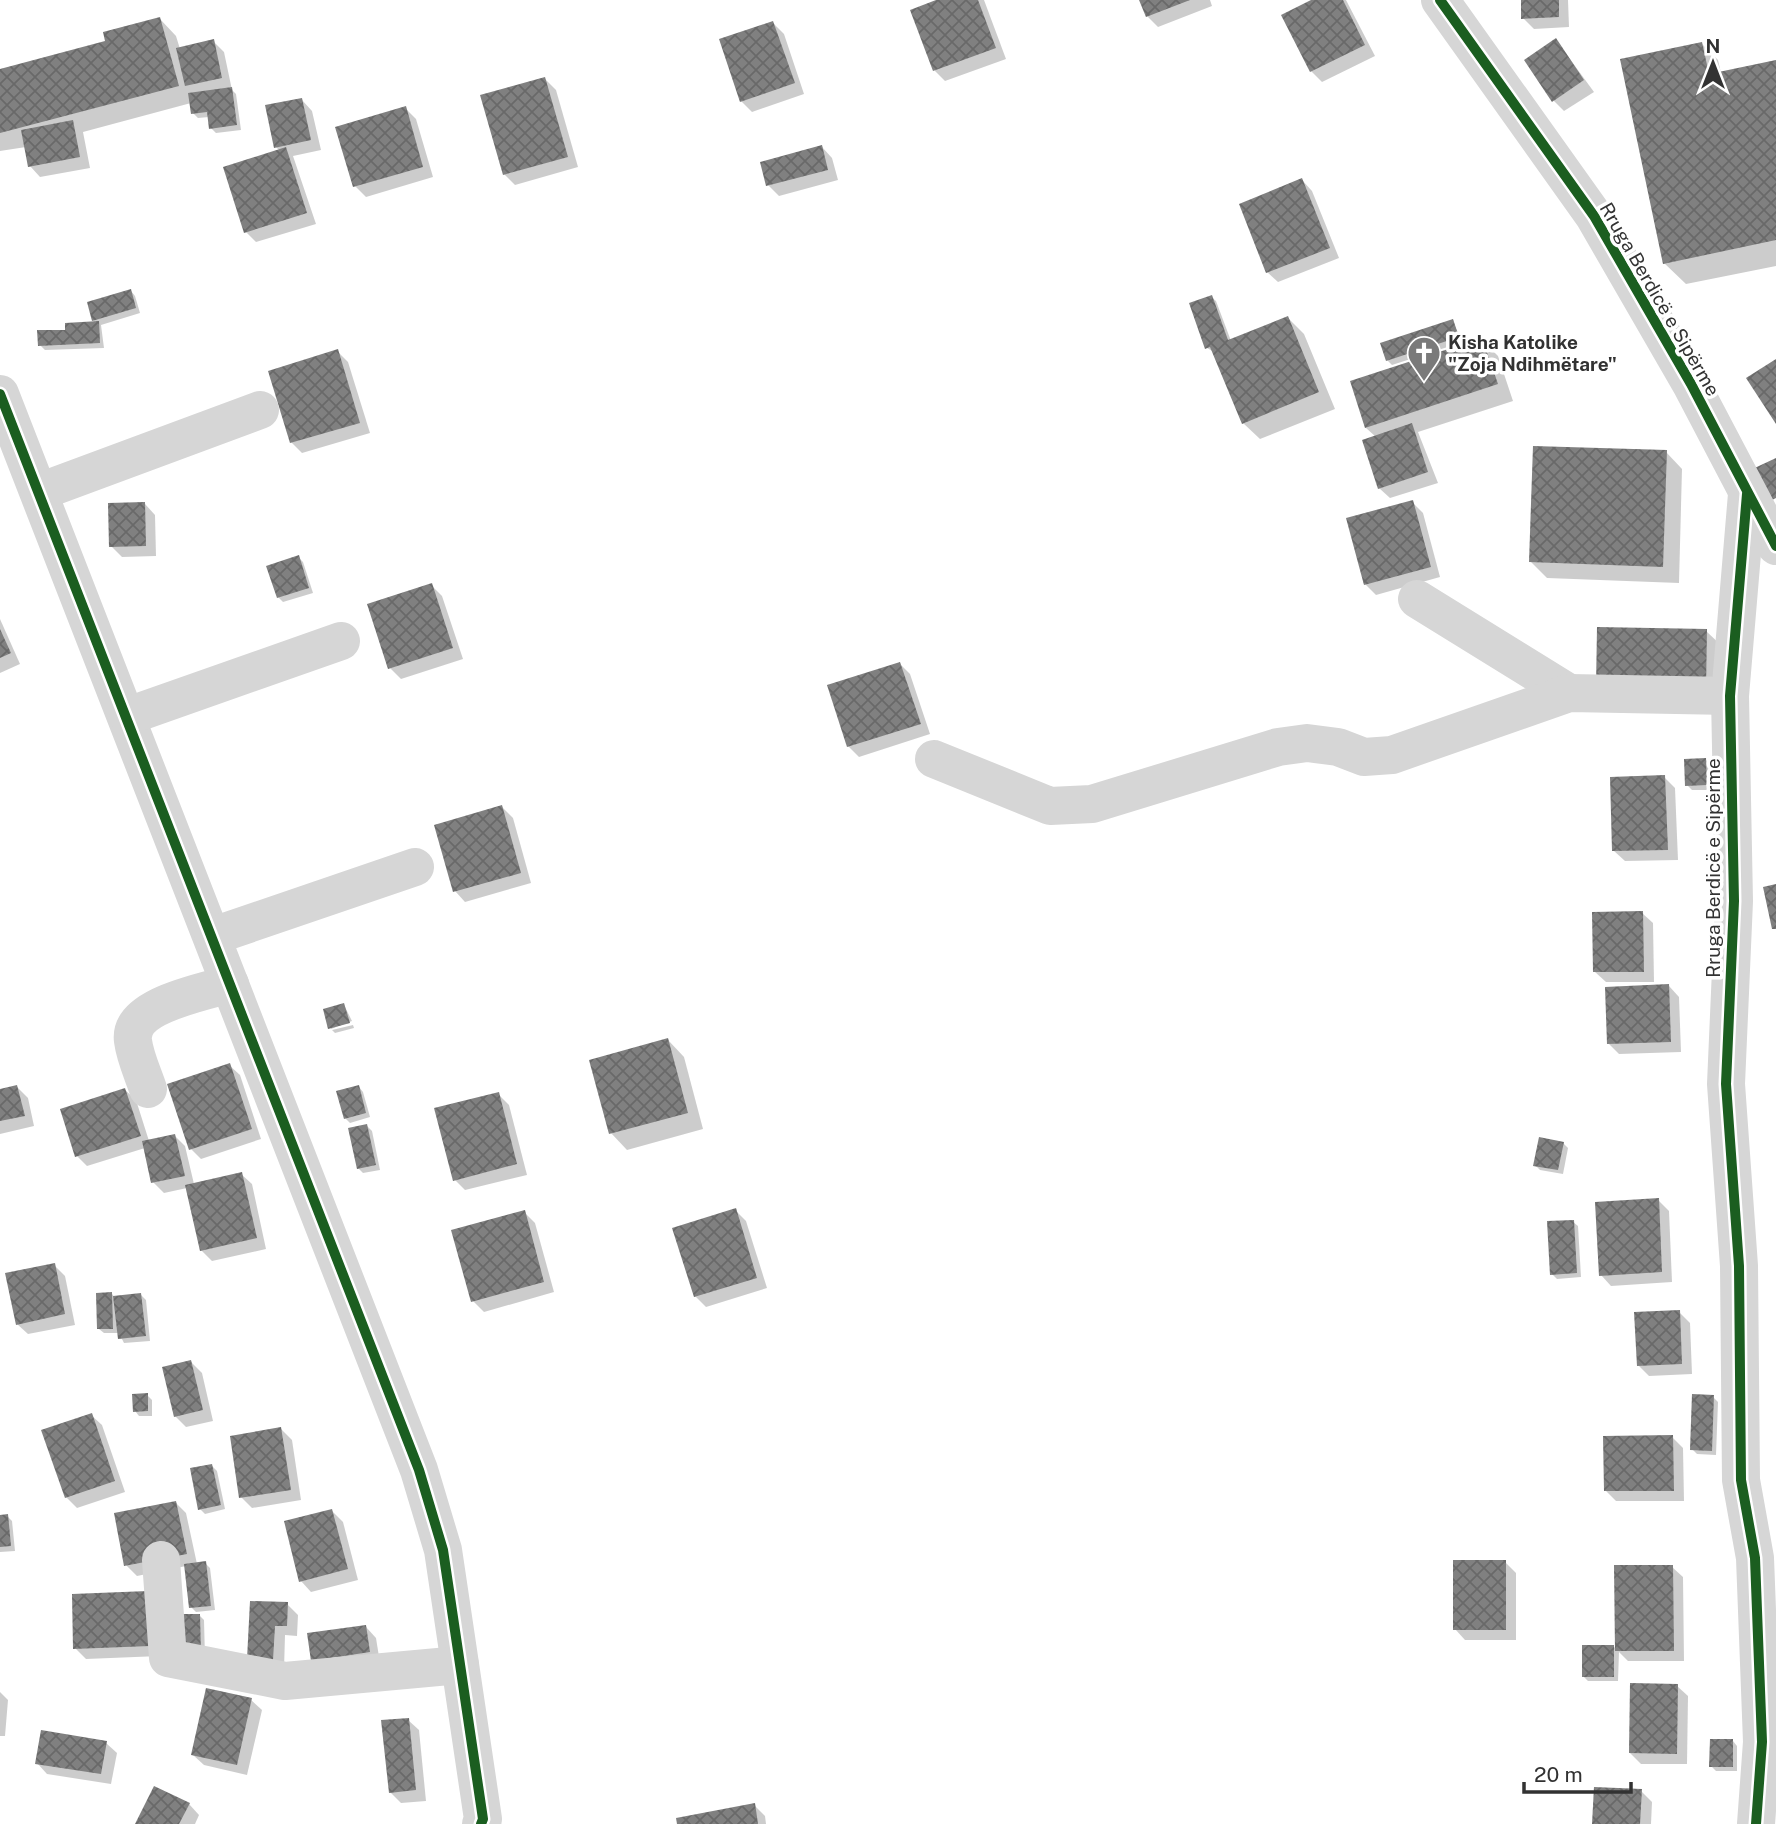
<svg xmlns="http://www.w3.org/2000/svg" width="1776" height="1824" font-family="'Public Sans',sans-serif">
  <defs>
    <pattern id="building-cross-hatch" width="8" height="8" patternUnits="userSpaceOnUse" patternTransform="scale(1.75)"><rect width="8" height="8" fill="#808080"/><path d="M0 0l8 8M0 8l8-8" fill="none" stroke="#696969"/></pattern>
  </defs>
  <rect width="100%" height="100%" fill="#fff"/>
  <g fill="#0003">
    <polygon points="941,0 984,0 1006,59 945,81 935,71 912,11"/>
    <polygon points="1141,0 1210,0 1212,6 1158,27 1147,16"/>
    <polygon points="1315,0 1346,0 1375,56 1322,82 1311,71"/>
    <polygon points="1522,0 1568,0 1569,27 1534,29 1523,18"/>
    <polygon points="160,19 176,36 180,49 213,41 224,52 232,90 236,94 241,130 216,133 211,128 209,117 198,118 193,113 191,103 83,132 90,168 40,177 30,166 26,147 0,151 0,70 107,42"/>
    <polygon points="773,23 784,34 804,94 752,112 741,101"/>
    <polygon points="1556,40 1594,92 1564,111 1554,101"/>
    <polygon points="1702,44 1718,60 1721,73 1776,61 1776,266 1686,284 1664,263"/>
    <polygon points="545,79 556,90 578,167 515,185 504,174"/>
    <polygon points="302,100 312,111 321,150 293,156 316,224 256,242 246,232 280,151 276,147"/>
    <polygon points="405,108 416,119 433,177 366,197 355,186"/>
    <polygon points="822,147 832,158 838,180 779,196 768,185"/>
    <polygon points="1302,180 1312,191 1339,258 1278,282 1267,272"/>
    <polygon points="131,291 135,296 140,313 101,325 104,348 45,350 40,345 94,323 89,304"/>
    <polygon points="1211,297 1216,301 1231,341 1288,318 1304,334 1335,409 1260,439 1243,423 1214,352 1207,348"/>
    <polygon points="1452,321 1463,342 1392,365 1387,360"/>
    <polygon points="1482,340 1498,356 1513,401 1418,432 1438,483 1390,498 1379,488 1376,437 1366,428"/>
    <polygon points="337,351 348,362 370,433 302,453 291,442"/>
    <polygon points="1666,452 1682,469 1679,583 1547,578 1531,562"/>
    <polygon points="1412,502 1423,513 1440,577 1376,595 1365,584"/>
    <polygon points="145,504 155,515 156,556 122,557 111,546"/>
    <polygon points="298,557 303,562 313,593 283,602 278,597"/>
    <polygon points="431,585 442,596 463,659 401,679 390,668"/>
    <polygon points="0,619 20,664 0,673"/>
    <polygon points="1706,631 1723,647 1721,705 1614,703"/>
    <polygon points="900,664 910,674 930,734 859,757 848,746"/>
    <polygon points="1706,760 1710,765 1711,790 1692,790 1687,785"/>
    <polygon points="1664,777 1675,788 1678,860 1625,861 1614,851"/>
    <polygon points="502,807 513,818 531,883 465,902 455,891"/>
    <polygon points="1642,913 1653,923 1654,982 1606,982 1595,972"/>
    <polygon points="1669,986 1679,997 1681,1052 1619,1054 1609,1044"/>
    <polygon points="344,1005 352,1021 331,1029 325,1010"/>
    <polygon points="353,1025 354,1028 335,1033 332,1030"/>
    <polygon points="668,1040 684,1057 703,1129 627,1150 611,1133"/>
    <polygon points="229,1065 240,1075 261,1139 201,1159 191,1149"/>
    <polygon points="17,1087 28,1098 34,1126 0,1134 0,1091"/>
    <polygon points="359,1087 363,1092 370,1117 350,1123 345,1118"/>
    <polygon points="125,1090 136,1100 149,1141 174,1135 185,1146 194,1184 241,1174 252,1184 266,1249 212,1261 201,1250 187,1188 164,1193 153,1182 145,1148 87,1166 77,1156"/>
    <polygon points="498,1094 509,1105 527,1175 465,1190 455,1180"/>
    <polygon points="367,1126 372,1131 380,1170 363,1173 358,1168"/>
    <polygon points="1563,1143 1568,1148 1563,1174 1540,1170 1535,1165"/>
    <polygon points="1658,1200 1669,1211 1672,1282 1611,1286 1601,1275"/>
    <polygon points="735,1210 746,1221 767,1288 706,1307 695,1296"/>
    <polygon points="524,1212 535,1223 554,1292 484,1312 473,1301"/>
    <polygon points="1573,1222 1578,1226 1581,1277 1557,1279 1552,1274"/>
    <polygon points="54,1265 65,1276 75,1325 28,1334 17,1324"/>
    <polygon points="112,1294 115,1298 141,1295 146,1300 150,1341 124,1343 119,1333 104,1333 99,1329"/>
    <polygon points="1679,1312 1690,1323 1692,1374 1649,1376 1638,1365"/>
    <polygon points="191,1362 202,1373 213,1421 186,1427 175,1416"/>
    <polygon points="147,1395 152,1400 152,1416 139,1416 135,1411"/>
    <polygon points="1713,1397 1718,1402 1716,1455 1697,1454 1692,1449"/>
    <polygon points="91,1415 102,1425 125,1492 77,1508 66,1497"/>
    <polygon points="281,1429 292,1440 301,1500 252,1508 241,1497"/>
    <polygon points="1672,1437 1683,1448 1684,1501 1616,1501 1605,1490"/>
    <polygon points="212,1466 217,1471 225,1509 205,1514 200,1509"/>
    <polygon points="176,1503 186,1513 197,1564 205,1563 210,1568 215,1610 196,1612 204,1620 205,1658 183,1658 199,1615 191,1607 186,1566 137,1576 126,1565"/>
    <polygon points="332,1511 343,1522 358,1580 311,1592 301,1581"/>
    <polygon points="7,1516 12,1521 15,1551 0,1552 0,1517"/>
    <polygon points="1505,1562 1516,1573 1516,1640 1465,1640 1455,1629"/>
    <polygon points="1672,1567 1683,1577 1684,1661 1628,1661 1619,1652 1618,1681 1588,1681 1583,1676 1614,1647 1617,1650"/>
    <polygon points="148,1593 160,1656 86,1659 75,1648"/>
    <polygon points="287,1604 298,1615 297,1636 285,1635 284,1670 249,1658"/>
    <polygon points="366,1627 376,1638 380,1663 323,1671"/>
    <polygon points="1677,1686 1688,1696 1687,1764 1641,1764 1630,1753"/>
    <polygon points="0,1692 8,1700 5,1736 0,1736"/>
    <polygon points="251,1700 262,1710 247,1775 204,1765 193,1755"/>
    <polygon points="408,1720 419,1730 426,1801 401,1803 390,1792"/>
    <polygon points="1733,1741 1737,1746 1737,1771 1716,1771 1711,1766"/>
    <polygon points="106,1743 117,1753 111,1784 47,1774 37,1763"/>
    <polygon points="1641,1791 1652,1802 1651,1824 1594,1824"/>
    <polygon points="189,1804 199,1815 195,1824 137,1824"/>
    <polygon points="754,1805 765,1816 766,1824 679,1824"/>
  </g>
  <g fill="url(#building-cross-hatch)">
    <polygon points="936,0 978,0 996,48 933,71 910,10"/>
    <polygon points="1139,0 1190,0 1146,17"/>
    <polygon points="1311,0 1343,0 1365,45 1310,72 1281,15"/>
    <polygon points="1521,0 1559,0 1559,17 1521,19"/>
    <polygon points="160,17 179,86 0,133 0,69 105,41 103,32"/>
    <polygon points="773,21 795,83 740,102 719,39"/>
    <polygon points="1556,38 1584,80 1552,102 1524,60"/>
    <polygon points="214,39 222,78 185,86 176,48"/>
    <polygon points="1702,42 1709,74 1776,60 1776,240 1663,264 1620,59"/>
    <polygon points="545,77 568,157 503,175 480,95"/>
    <polygon points="232,87 237,125 209,129 207,112 191,114 188,93"/>
    <polygon points="302,98 311,140 274,148 265,105"/>
    <polygon points="406,106 423,167 353,187 335,127"/>
    <polygon points="73,120 80,157 28,167 21,130"/>
    <polygon points="822,145 828,170 766,186 760,162"/>
    <polygon points="286,147 307,213 244,233 223,167"/>
    <polygon points="1302,178 1330,248 1266,273 1239,204"/>
    <polygon points="131,289 136,308 92,321 87,302"/>
    <polygon points="1212,295 1228,340 1288,316 1319,392 1242,424 1210,347 1205,349 1189,303"/>
    <polygon points="1453,319 1459,337 1386,361 1380,343"/>
    <polygon points="99,321 100,343 38,346 37,330 65,330 65,323"/>
    <polygon points="1482,338 1498,384 1365,428 1350,381"/>
    <polygon points="338,349 360,423 290,443 268,371"/>
    <polygon points="1776,359 1776,424 1746,378"/>
    <polygon points="1412,423 1428,472 1378,489 1362,440"/>
    <polygon points="1533,446 1667,450 1663,567 1529,562"/>
    <polygon points="1776,458 1776,498 1762,505 1746,472"/>
    <polygon points="1413,500 1431,567 1364,585 1346,518"/>
    <polygon points="145,502 146,546 109,547 108,503"/>
    <polygon points="299,555 309,588 277,598 266,566"/>
    <polygon points="432,583 453,648 388,669 367,604"/>
    <polygon points="1597,627 1707,629 1706,689 1596,687"/>
    <polygon points="0,629 11,653 0,658"/>
    <polygon points="900,662 921,724 847,747 827,685"/>
    <polygon points="1706,758 1707,785 1685,786 1684,759"/>
    <polygon points="1665,775 1668,850 1612,851 1610,777"/>
    <polygon points="502,805 521,873 453,892 434,825"/>
    <polygon points="1776,884 1776,929 1772,929 1763,887"/>
    <polygon points="1643,911 1644,972 1593,972 1592,912"/>
    <polygon points="1669,984 1671,1042 1607,1044 1605,987"/>
    <polygon points="344,1003 350,1023 328,1029 323,1009"/>
    <polygon points="668,1038 688,1113 609,1134 589,1060"/>
    <polygon points="230,1063 252,1129 189,1150 167,1084"/>
    <polygon points="17,1085 25,1116 0,1121 0,1089"/>
    <polygon points="359,1085 366,1113 344,1119 336,1091"/>
    <polygon points="125,1088 141,1136 75,1157 60,1109"/>
    <polygon points="499,1092 517,1164 453,1181 434,1108"/>
    <polygon points="367,1124 376,1165 357,1169 348,1128"/>
    <polygon points="175,1134 185,1176 151,1183 142,1141"/>
    <polygon points="1539,1137 1564,1142 1558,1170 1533,1166"/>
    <polygon points="242,1172 257,1238 200,1251 185,1185"/>
    <polygon points="1659,1198 1662,1272 1599,1276 1595,1202"/>
    <polygon points="736,1208 757,1278 694,1297 672,1228"/>
    <polygon points="525,1210 544,1282 471,1302 451,1230"/>
    <polygon points="1574,1220 1577,1273 1550,1275 1547,1221"/>
    <polygon points="55,1263 65,1314 16,1325 5,1273"/>
    <polygon points="112,1292 113,1329 97,1329 96,1293"/>
    <polygon points="141,1293 146,1336 118,1339 113,1296"/>
    <polygon points="1680,1310 1682,1364 1637,1366 1634,1312"/>
    <polygon points="191,1360 203,1410 174,1417 162,1367"/>
    <polygon points="148,1393 148,1411 133,1412 132,1394"/>
    <polygon points="1692,1394 1714,1395 1712,1451 1690,1450"/>
    <polygon points="92,1413 115,1481 65,1498 41,1430"/>
    <polygon points="281,1427 291,1490 239,1498 230,1436"/>
    <polygon points="1673,1435 1674,1491 1604,1491 1603,1436"/>
    <polygon points="212,1464 221,1505 198,1510 190,1468"/>
    <polygon points="176,1501 187,1554 124,1566 114,1513"/>
    <polygon points="332,1509 348,1569 299,1582 284,1521"/>
    <polygon points="8,1514 11,1546 0,1547 0,1515"/>
    <rect x="1453" y="1560" width="53" height="70"/>
    <polygon points="206,1561 211,1606 189,1608 184,1564"/>
    <polygon points="1614,1565 1673,1565 1674,1651 1615,1651"/>
    <polygon points="148,1591 150,1646 73,1649 72,1594"/>
    <polygon points="250,1601 288,1602 287,1626 275,1626 273,1660 247,1659"/>
    <polygon points="176,1614 200,1614 201,1654 177,1654"/>
    <polygon points="366,1625 370,1652 311,1661 307,1633"/>
    <rect x="1582" y="1645" width="32" height="32"/>
    <polygon points="1630,1683 1678,1684 1677,1754 1629,1753"/>
    <polygon points="206,1688 252,1698 237,1765 191,1755"/>
    <polygon points="409,1718 416,1790 389,1793 381,1720"/>
    <polygon points="41,1730 107,1741 101,1774 35,1764"/>
    <polygon points="1710,1739 1733,1739 1733,1767 1709,1767"/>
    <polygon points="154,1786 190,1803 179,1824 135,1824"/>
    <polygon points="1594,1787 1642,1789 1640,1824 1592,1824"/>
    <polygon points="755,1803 758,1824 677,1824 676,1818"/>
  </g>
  <g fill="none" stroke-linecap="round" stroke-linejoin="round">
    <g stroke="#d6d6d6" stroke-width="38">
      <polyline points="1440,0 1594,216 1691,384 1776,546"/>
      <polyline points="0,394 419,1470 443,1550 483,1819 481,1824"/>
      <polyline points="39,492 260,410"/>
      <polyline points="1747,494 1730,696 1734,901 1726,1084 1739,1266 1741,1480 1755,1558 1762,1742 1756,1824"/>
      <polyline points="1417,599 1569,693"/>
      <polyline points="128,716 341,641"/>
      <polyline points="934,759 1050,806 1092,804 1278,747 1307,743 1338,747 1364,757 1392,755 1569,693 1730,696"/>
      <polyline points="213,936 415,867"/>
      <path d="M148 1089C143 1074 135 1057 133 1041 128 1005 204 992 230 984"/>
      <polyline points="161,1560 168,1658 285,1681 460,1665"/>
    </g>
    <defs>
      <g id="cycleway">
        <polyline points="1440,0 1594,216 1691,384 1776,546"/>
        <polyline points="0,394 419,1470 443,1550 483,1819 481,1824"/>
        <polyline points="1747,494 1730,696 1734,901 1726,1084 1739,1266 1741,1480 1755,1558 1762,1742 1756,1824"/>
      </g>
    </defs>
    <use href="#cycleway" stroke="#fff" stroke-width="15"/>
    <use href="#cycleway" stroke="#1b5e20" stroke-width="10"/>
  </g>
  <defs>
    <symbol id="church-pin" viewBox="-11 -11 22 30"><path d="M0 17L-7.5 6A9.5 9.5 0 1 1 7.5 6Z" fill="#7a7a7a" stroke="#fff"/><path d="M-1.2-6h2.4v3.5h3.3v2.4h-3.3V6h-2.4V-.1h-3.3v-2.4h3.3Z" fill="#fff"/></symbol>
  </defs>
  <g fill-rule="evenodd">
    <use href="#church-pin" x="1405" y="334" width="38" height="52"/>
  </g>
  <g text-anchor="middle" dominant-baseline="central" stroke-width="7" stroke-linejoin="round" paint-order="stroke">
    <g font-size="19" fill="#323232" stroke="#fff">
      <text transform="translate(1660 299) rotate(60)">Rruga Berdicë e Sipërme</text>
      <text transform="translate(1713 868) rotate(-90)">Rruga Berdicë e Sipërme</text>
    </g>
    <g font-size="19" font-weight="bold" fill="#323232" stroke="#fff" text-anchor="start">
      <text x="1448" y="342">Kisha Katolike<tspan x="1448" dy="22">"Zoja Ndihmëtare"</tspan></text>
    </g>
  </g>
  <g transform="translate(1713 63)" stroke="#ffffff" stroke-width="5" paint-order="stroke">
  <path d="M0-5L12 26L0 18L-12 26Z" fill="#323232"/>
  <text y="-10" font-size="19" font-weight="bold" text-anchor="middle" fill="#323232">N</text>
  </g>
  <path d="M1524 1782v10h107v-10" fill="none" stroke="#323232" stroke-width="3.5"/>
  <text x="1534" y="1782" font-size="21" fill="#323232" stroke="#ffffff" stroke-width="5" paint-order="stroke">20 m</text>
</svg>
